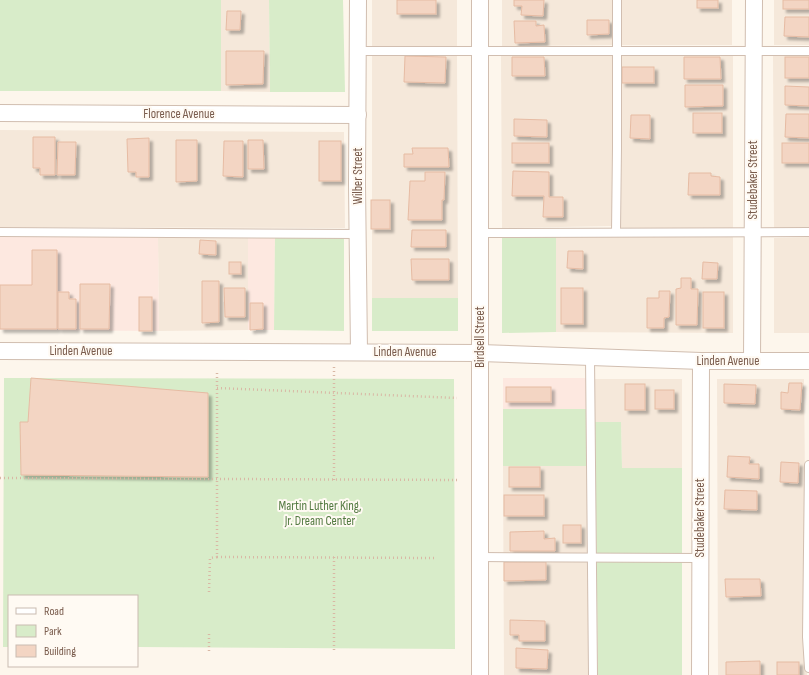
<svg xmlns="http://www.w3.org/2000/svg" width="809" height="675" font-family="'Sofia Sans Condensed',sans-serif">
  <defs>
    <filter id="shadow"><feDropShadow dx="3.5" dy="3.5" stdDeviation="1" flood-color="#0004"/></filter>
  </defs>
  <rect width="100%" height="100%" fill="#fdf6ec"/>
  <g fill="#f5e8da">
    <polygon points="221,0 269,0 270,92 221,91"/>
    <rect x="372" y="0" width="85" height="47"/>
    <polygon points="502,0 612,0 612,45 502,46"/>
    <rect x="622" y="0" width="110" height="45"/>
    <rect x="774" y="0" width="35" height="45"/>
    <polygon points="372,55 457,56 458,298 372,298"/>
    <polygon points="613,55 612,226 502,228 501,56"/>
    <polygon points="622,55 733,56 733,229 621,228"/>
    <polygon points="773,56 809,56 809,228 774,229"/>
    <polygon points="0,130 344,132 345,228 0,227"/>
    <polygon points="158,237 248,237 248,330 159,331"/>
    <polygon points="556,237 733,237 733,333 556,332"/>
    <polygon points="809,237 809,333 774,333 774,238"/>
    <polygon points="595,379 682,379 682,468 622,468 621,422 595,422"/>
    <polygon points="717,379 804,379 807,675 718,675"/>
    <polygon points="503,466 588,466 588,675 504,675"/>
  </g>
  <g fill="#fde8e0">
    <polygon points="0,235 158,237 159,331 0,330"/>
    <polygon points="248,237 275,237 274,330 248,330"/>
    <rect x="503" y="378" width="83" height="31"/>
  </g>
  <g fill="#d8ecc9">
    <rect x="0" y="0" width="221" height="91"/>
    <polygon points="269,0 343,0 345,92 270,92"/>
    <polygon points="275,237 344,237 344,331 274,330"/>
    <polygon points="502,237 556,237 556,332 502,333"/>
    <rect x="372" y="298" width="86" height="33"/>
    <polygon points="4,378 454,379 455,649 137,647 137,596 9,596 9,647 3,647"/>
    <polygon points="503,409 586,409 588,466 503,466"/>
    <polygon points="595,422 621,422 622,468 682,468 682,675 598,675"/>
  </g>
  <g fill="#f3d5c3" stroke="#e6bba3" filter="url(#shadow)">
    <rect x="397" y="0" width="39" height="14"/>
    <polygon points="514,0 544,0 543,16 521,15 522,6 514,6"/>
    <rect x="697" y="0" width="21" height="8"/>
    <rect x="783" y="0" width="26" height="9"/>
    <polygon points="227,11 241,11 240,30 226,30"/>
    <polygon points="785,17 809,17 809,37 784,36"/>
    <polygon points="587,20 609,20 609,34 587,35"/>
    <polygon points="514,21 536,21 536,26 544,25 545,42 515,43"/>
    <polygon points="226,51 264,51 263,84 226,85"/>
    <polygon points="405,56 446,57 445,83 404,82"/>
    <polygon points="512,57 544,57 545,76 512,76"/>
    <polygon points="684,57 720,57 721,79 684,79"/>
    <rect x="785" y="57" width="24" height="21"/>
    <rect x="622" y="67" width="32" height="16"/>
    <polygon points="685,85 723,85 723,106 685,107"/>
    <polygon points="785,86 809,87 809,106 785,105"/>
    <rect x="693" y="113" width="29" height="20"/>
    <polygon points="786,114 809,114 809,138 785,137"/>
    <polygon points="631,115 650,115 650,139 630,138"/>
    <polygon points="514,119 547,120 547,137 514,136"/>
    <polygon points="33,137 55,137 55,175 40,175 40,168 33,168"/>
    <polygon points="149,138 149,177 136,177 136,172 128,172 127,139"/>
    <polygon points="176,140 197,140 197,181 176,182"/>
    <polygon points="248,140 263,140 264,169 248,169"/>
    <polygon points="224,141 243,141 243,177 223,176"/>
    <rect x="319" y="141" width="22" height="40"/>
    <polygon points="58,142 76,142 75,175 57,175"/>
    <rect x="512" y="143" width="37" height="20"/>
    <rect x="782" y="143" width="27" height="20"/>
    <polygon points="412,148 448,148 449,167 404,167 404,154 413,154"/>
    <polygon points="513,171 549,172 549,197 563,197 563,217 543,217 544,196 512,196"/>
    <polygon points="425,172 445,172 444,200 442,200 442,220 408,220 410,181 425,181"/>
    <polygon points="689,173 711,173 711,176 720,177 720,195 688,195"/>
    <rect x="371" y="200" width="19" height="29"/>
    <polygon points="412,230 446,230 446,247 411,247"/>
    <polygon points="200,240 216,241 216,255 199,254"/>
    <polygon points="32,250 57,250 57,329 0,329 0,285 32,285"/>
    <polygon points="568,251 583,251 583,269 567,268"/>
    <polygon points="411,259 449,259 449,280 412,280"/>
    <rect x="229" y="262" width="12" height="12"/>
    <polygon points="703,262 718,263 717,279 702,279"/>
    <polygon points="681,278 691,278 691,289 698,289 697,325 676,325 676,289 681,288"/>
    <polygon points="202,281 219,281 219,322 202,323"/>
    <polygon points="80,284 110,284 109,329 80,329"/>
    <polygon points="224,288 245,288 245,317 225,317"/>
    <rect x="561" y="288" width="22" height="36"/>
    <polygon points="659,291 670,291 669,317 664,318 664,328 647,328 647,298 659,298"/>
    <polygon points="58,292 69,292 69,299 76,299 76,329 58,329"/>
    <rect x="703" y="292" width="21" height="36"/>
    <rect x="139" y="297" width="13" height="34"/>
    <polygon points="250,303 263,303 263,329 250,330"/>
    <polygon points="31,378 208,393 208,477 21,475 20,422 28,422"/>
    <polygon points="789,383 802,383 800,410 781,409 781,392 788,393"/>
    <rect x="625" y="384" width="20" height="26"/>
    <polygon points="724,384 756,385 755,404 724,403"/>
    <rect x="506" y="387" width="45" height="15"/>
    <rect x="655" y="390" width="19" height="19"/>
    <polygon points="728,456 750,457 749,464 759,464 759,479 727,477"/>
    <polygon points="781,462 799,463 798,483 780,482"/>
    <rect x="509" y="467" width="31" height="20"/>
    <polygon points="725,490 757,491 757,510 724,509"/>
    <rect x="504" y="495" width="40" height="21"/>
    <rect x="563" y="525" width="18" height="18"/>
    <polygon points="544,531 544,539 555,538 555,551 510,551 510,532"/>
    <polygon points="504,562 546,562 546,580 504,581"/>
    <polygon points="725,579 760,579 761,596 726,597"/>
    <polygon points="510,620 545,621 545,641 519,641 519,635 510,635"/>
    <polygon points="516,648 548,650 547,669 516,668"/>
    <polygon points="760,661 760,675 726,675 726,662"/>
    <rect x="777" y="662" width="22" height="13"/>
  </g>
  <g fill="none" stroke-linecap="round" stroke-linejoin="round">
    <defs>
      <g id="lane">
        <polyline points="359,51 809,51"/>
        <polyline points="0,232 358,234"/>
        <polyline points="616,232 617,148 617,0"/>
        <polyline points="481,233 809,232"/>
        <polyline points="590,357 593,675"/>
        <polyline points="809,465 807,637 809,668"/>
        <polyline points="480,557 700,558"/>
      </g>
      <g id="street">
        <polyline points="358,0 357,184 359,352"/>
        <polyline points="480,0 480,675"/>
        <polyline points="0,113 358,115"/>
        <polyline points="0,351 480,353 701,361 809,361"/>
        <polyline points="752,361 754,0"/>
        <polyline points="700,675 701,361"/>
      </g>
    </defs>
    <use href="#lane" stroke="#d1beb0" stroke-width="10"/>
    <use href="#street" stroke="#d1beb0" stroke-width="18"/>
    <g stroke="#d9b8a5" stroke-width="2.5" stroke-dasharray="1 3" stroke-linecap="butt">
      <polyline points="217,388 457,398"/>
      <polyline points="0,478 458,480"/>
      <polyline points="334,480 334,367"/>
      <polyline points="217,557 437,558"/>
      <polyline points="334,557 334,653"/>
      <polyline points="209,592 210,558 217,557 217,373"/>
      <polyline points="209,634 209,652"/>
    </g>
    <use href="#lane" stroke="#fff" stroke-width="8"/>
    <use href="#street" stroke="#fff" stroke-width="16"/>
  </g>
  <g text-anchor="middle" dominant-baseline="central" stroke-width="4" stroke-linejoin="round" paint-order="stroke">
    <g font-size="13" fill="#7a5c4d" stroke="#fffaf3">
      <text x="179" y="114">Florence Avenue</text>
      <text transform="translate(358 176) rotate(-90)">Wilber Street</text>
      <text transform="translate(753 180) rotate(-90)">Studebaker Street</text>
      <text transform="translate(480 337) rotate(-90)">Birdsell Street</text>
      <text x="81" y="351">Linden Avenue</text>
      <text x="405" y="352">Linden Avenue</text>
      <text x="728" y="361">Linden Avenue</text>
      <text transform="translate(700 518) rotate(-90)">Studebaker Street</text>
    </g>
    <g font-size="13" fill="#537a41" stroke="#fffaf3">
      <text x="320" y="506">Martin Luther King,<tspan x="320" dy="15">Jr. Dream Center</tspan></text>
    </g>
  </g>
  <rect x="8" y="595" width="130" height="72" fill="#fffaf3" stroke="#cabbb1"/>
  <rect x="16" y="608" width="20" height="6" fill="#ffffff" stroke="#cabbb1"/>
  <text x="44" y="615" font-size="12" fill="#7a5c4d">Road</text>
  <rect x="16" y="625" width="20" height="12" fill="#d8ecc9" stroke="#cabbb1"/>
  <text x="44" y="635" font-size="12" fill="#7a5c4d">Park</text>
  <rect x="16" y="645" width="20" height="12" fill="#f3d5c3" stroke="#cabbb1"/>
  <text x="44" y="655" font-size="12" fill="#7a5c4d">Building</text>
</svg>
